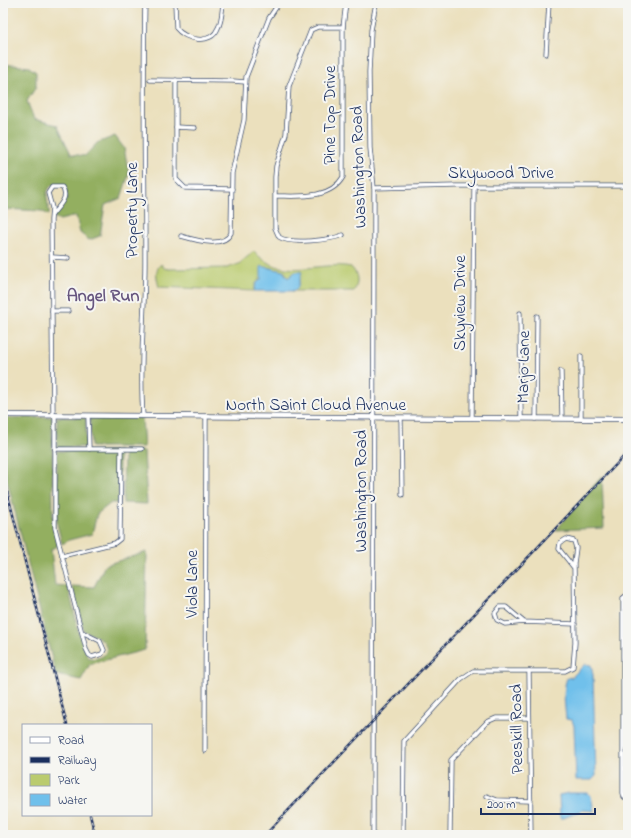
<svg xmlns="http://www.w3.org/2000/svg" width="631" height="838" font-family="'Indie Flower',sans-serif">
  <rect width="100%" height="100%" fill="#f6f6f2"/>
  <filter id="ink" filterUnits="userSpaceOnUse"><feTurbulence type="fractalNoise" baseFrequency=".025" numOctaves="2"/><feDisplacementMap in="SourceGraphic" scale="8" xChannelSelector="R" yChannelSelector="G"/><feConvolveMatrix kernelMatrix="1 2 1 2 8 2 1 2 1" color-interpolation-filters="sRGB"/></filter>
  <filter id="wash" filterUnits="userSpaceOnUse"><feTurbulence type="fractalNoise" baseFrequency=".012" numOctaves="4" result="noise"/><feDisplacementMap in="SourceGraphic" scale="16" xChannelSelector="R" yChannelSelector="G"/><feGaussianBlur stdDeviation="0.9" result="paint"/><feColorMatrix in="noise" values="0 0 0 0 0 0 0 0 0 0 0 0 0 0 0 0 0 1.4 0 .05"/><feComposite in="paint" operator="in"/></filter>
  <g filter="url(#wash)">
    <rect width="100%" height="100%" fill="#ebe0bd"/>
    <path fill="#bacb6e" stroke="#6a7d66" d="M254 251C281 283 319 260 351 267 358 274 359 282 354 291H292C301 287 297 281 301 274L292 275 288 278 285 272 268 267 256 284 254 291 159 287C157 279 154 270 161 264L164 268 169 269 227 268 239 264Z"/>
    <g fill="#93af61" stroke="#576f60">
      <path d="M3 64 29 67 36 72V87L27 101 34 119 57 125 71 154 85 156 97 143 115 136 124 148 129 174 121 198 105 205 100 236 89 240 80 233 76 216 60 220 54 217 67 199 66 188 62 185H52C42 194 50 204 49 215L41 211 3 209Z"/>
      <path d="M52 417 53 524 58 546 51 549 55 585 68 586 79 633 88 657C96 661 111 656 105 644 102 637 90 634 84 631L72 586 94 587 105 565 147 552 145 650 90 664 81 680 56 675 3 464V418Z"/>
      <polygon points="57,417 86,418 86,447 57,447"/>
      <polygon points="90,418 142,418 144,447 91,447"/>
      <polygon points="57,451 119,451 119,503 111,503 97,514 92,534 69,540 62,544 57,524"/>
      <polygon points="124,451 144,451 147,504 123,503"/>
      <polygon points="602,476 604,528 556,530"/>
    </g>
    <g fill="#70c0eb" stroke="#4678a4">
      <polygon points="261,266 283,271 288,278 295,272 302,272 297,289 292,291 254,291 256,284 261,279"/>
      <path d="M585 664 591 665 593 675 596 776 592 780H576L574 726 572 720 566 719C565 706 562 691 567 678L572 677Z"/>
      <polygon points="569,793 588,793 591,796 594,811 583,810 564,818 560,818 559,795"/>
    </g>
  </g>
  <g filter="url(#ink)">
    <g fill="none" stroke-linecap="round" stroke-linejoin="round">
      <defs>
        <g id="street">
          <path d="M175 3 176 28C185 40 211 46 218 28 222 21 222 11 223 3"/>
          <polyline points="546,54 549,3"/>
          <polyline points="150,80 233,81 245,82"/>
          <polyline points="176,80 176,179 185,188 232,189"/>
          <polyline points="176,127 195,128"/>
          <polyline points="374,188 456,186 628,186"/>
          <path d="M276 196C297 196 330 200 343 177V27L346 3"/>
          <path d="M52 215C58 206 70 198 62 187H52L48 193 52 208 51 220 53 415"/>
          <path d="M343 235C330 240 291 245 279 237L275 228V177L276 166 286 134 289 86 311 30 318 27H343"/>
          <path d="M181 236C195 240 223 249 231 233L232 173 244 120 246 77 269 18 279 3"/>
          <polyline points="52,257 68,258"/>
          <polyline points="52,311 68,311"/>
          <polyline points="520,313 521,418"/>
          <polyline points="628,335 628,376"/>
          <polyline points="581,356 581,419"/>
          <polyline points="561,371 562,418"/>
          <polyline points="55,415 55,528 86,649 89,655 92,657 102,654 104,650 100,641 82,632"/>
          <polyline points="88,416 89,449"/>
          <path d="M143 416C139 364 145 313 145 261 145 175 143 89 145 3"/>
          <polyline points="401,418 402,495"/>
          <polyline points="472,418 474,187"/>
          <polyline points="536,419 537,316"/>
          <polyline points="55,449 142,449"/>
          <polyline points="62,556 115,543 120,539 121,449"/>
          <polyline points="628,594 623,598 623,793 624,797 628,798"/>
          <polyline points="524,622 506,607 500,607 495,613 497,620 505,624 524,622 575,624"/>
          <polyline points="529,671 531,835"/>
          <polyline points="205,751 206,417"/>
          <polyline points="487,796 497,800 531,801"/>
          <polyline points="373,835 374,188 370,148 369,72 371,30 376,3"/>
          <polyline points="403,835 404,741 461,679 473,671 565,671 573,667 575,643 574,563 576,548 574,541 566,539 560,543 559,549 574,568"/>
          <polyline points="450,835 451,760 487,722 496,718 529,718"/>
        </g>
        <polyline id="secondary" points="3,415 628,419"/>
      </defs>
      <use href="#street" stroke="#3a4a6c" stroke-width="5"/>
      <use href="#secondary" stroke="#3a4a6c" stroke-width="6"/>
      <use href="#street" stroke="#fff" stroke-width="3.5"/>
      <use href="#secondary" stroke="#fff" stroke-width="4.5"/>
      <defs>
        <g id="rail">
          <polyline points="3,476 67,725"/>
          <polyline points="90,815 95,835"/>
          <polyline points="265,835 628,452"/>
        </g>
      </defs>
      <use href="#rail" stroke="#1b2f5e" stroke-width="2.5"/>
      <use href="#rail" stroke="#f6f6f2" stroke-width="1" stroke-dasharray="3" stroke-linecap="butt"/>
    </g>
  </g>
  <g text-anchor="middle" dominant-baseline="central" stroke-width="4" stroke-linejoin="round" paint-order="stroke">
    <g font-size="17" fill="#1b2f5e" stroke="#f6f6f2">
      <text transform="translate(330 115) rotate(-90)">Pine Top Drive</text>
      <text transform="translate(359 167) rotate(-92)">Washington Road</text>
      <text x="501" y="173">Skywood Drive</text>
      <text transform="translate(132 210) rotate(-90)">Property Lane</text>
      <text transform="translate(460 303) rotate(-90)">Skyview Drive</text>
      <text transform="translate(524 367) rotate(-89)">Marjo Lane</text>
      <text x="316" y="405">North Saint Cloud Avenue</text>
      <text transform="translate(361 491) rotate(-90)">Washington Road</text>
      <text transform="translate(192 584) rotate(-90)">Viola Lane</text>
      <text transform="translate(517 729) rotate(-91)">Peeskill Road</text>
    </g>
    <g font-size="18" font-weight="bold" fill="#67567f" stroke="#f6f6f2">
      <text x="103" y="297">Angel Run</text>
    </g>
  </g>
  <rect width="631" height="838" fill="none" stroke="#f6f6f2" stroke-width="16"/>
  <rect x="22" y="724" width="130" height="92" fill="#f6f6f2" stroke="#9ea6b7"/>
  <rect x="30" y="737" width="20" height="6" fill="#ffffff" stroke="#9ea6b7"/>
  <text x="58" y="744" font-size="12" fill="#1b2f5e">Road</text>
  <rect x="30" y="757" width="20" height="6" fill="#1b2f5e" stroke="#9ea6b7"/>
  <text x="58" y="764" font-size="12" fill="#1b2f5e">Railway</text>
  <rect x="30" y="774" width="20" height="12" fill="#bacb6e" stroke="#9ea6b7"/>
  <text x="58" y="784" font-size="12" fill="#1b2f5e">Park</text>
  <rect x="30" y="794" width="20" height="12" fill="#70c0eb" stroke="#9ea6b7"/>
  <text x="58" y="804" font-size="12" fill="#1b2f5e">Water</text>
  <path d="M481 808v6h114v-6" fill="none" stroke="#1b2f5e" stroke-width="2"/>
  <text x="487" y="808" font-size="12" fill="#1b2f5e" stroke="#f6f6f2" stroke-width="3" paint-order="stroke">200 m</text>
</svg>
